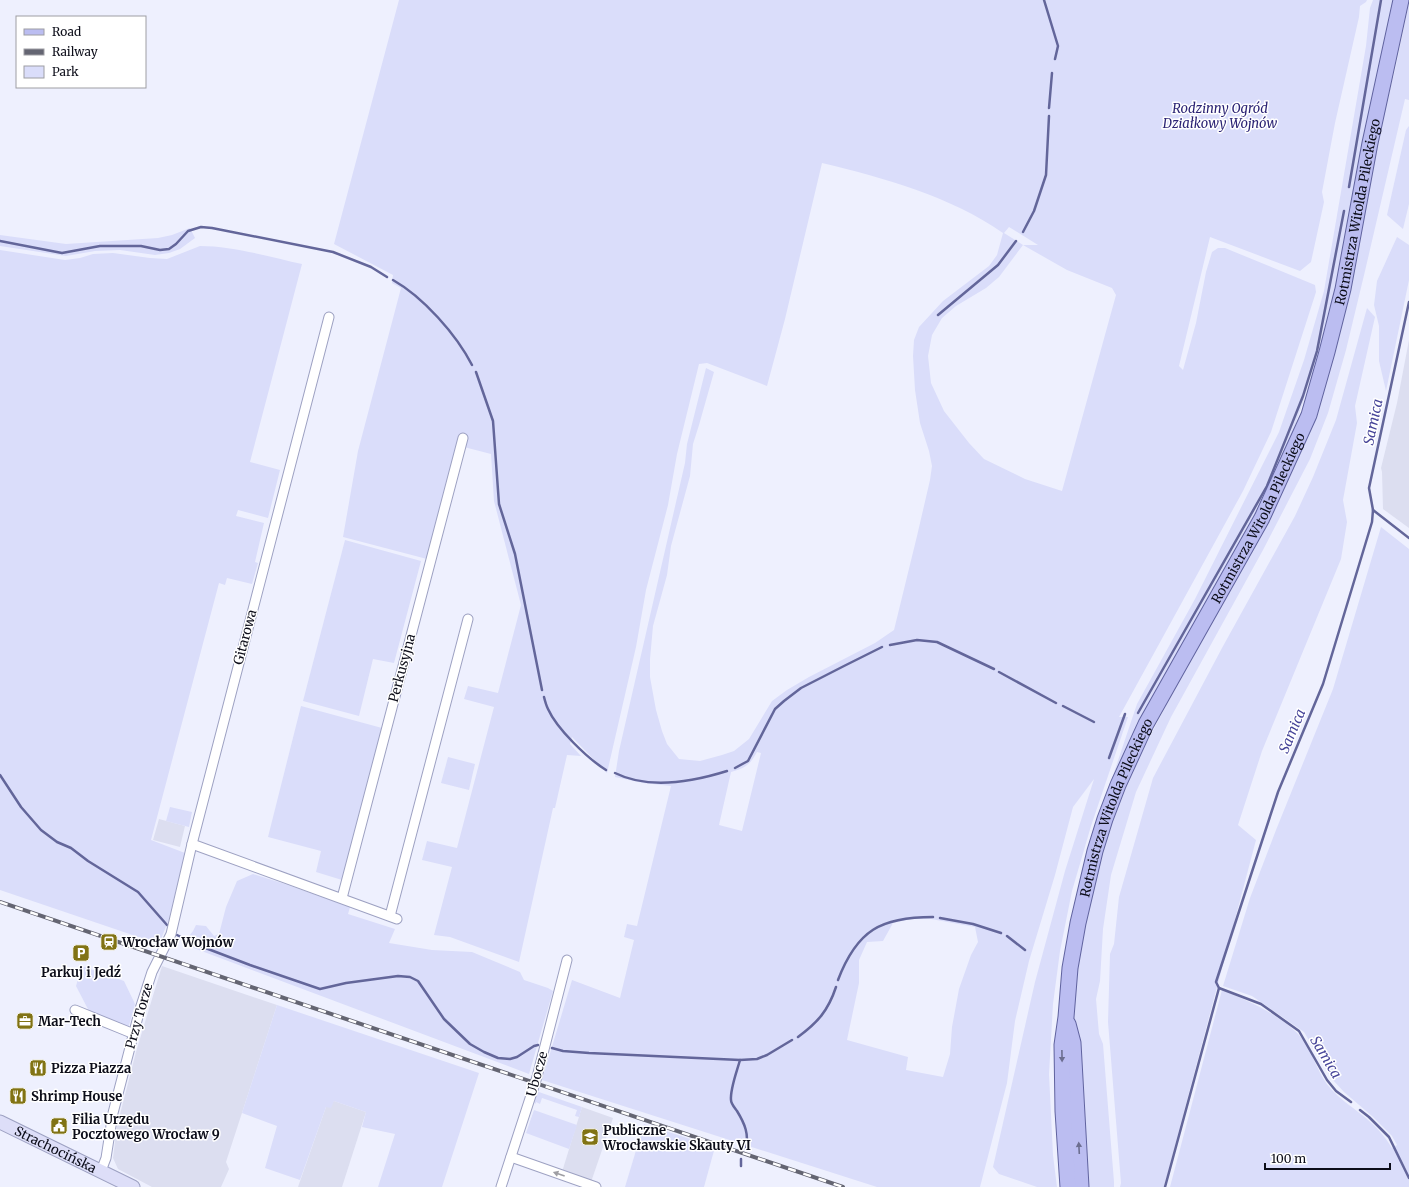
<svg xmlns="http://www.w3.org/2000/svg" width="1409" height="1187" font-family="Merriweather,serif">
  <rect width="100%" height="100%" fill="#eef0fe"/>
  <g fill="#dcdef0">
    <polygon points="1409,340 1409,528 1383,509 1382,472 1381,468 1397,403"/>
    <polygon points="159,819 185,826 180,847 153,840"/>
    <polygon points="162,966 277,1005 226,1162 229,1169 221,1187 152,1187 118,1169 113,1158 117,1126 136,1052"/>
    <polygon points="334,1101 366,1112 342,1187 298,1187 326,1107"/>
    <polygon points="582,1107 613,1118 591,1182 562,1172"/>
  </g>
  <g fill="#daddfa" fill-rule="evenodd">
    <path d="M399 0H1367L1366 2 1360 6 1359 17 1335 123 1322 192 1324 202 1311 262 1300 271 1210 237 1179 366 1183 370 1196 323 1206 272 1212 252 1218 248H1225L1315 285 1316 292 1271 432 1243 491 1119 717H1128L1091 826 1072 891 1060 951 1053 1004 1049 1074 1053 1155 1057 1187H1037L999 1174 993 1167 1035 982 1065 871 1094 779 1073 807 1055 875 1029 961 1015 1021 1007 1083 980 1187H877L542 1080 572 980 620 998 634 940 624 937 627 924 637 926 671 786 643 783 615 777 619 751 685 463 687 444 706 368 714 372 699 425 693 444 690 476 671 546 667 575 653 626 650 659V677L656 710 662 731 667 744 679 759 700 761 722 755 734 751 749 739 772 701 787 690 809 677 875 643 894 630 917 536 930 480 932 466 929 451 920 423 915 390 913 356 914 340 919 327 943 301 989 266 997 255 1003 233C950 196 884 178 822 163L785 319 767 386 707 363 699 364 677 454 668 505 646 590 636 647 607 773 572 737 570 744 581 756 567 755 555 808H553L519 962 450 937 434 935 452 867 422 860 427 841 457 848 494 707 464 699 468 686 498 693 521 605 494 501 491 454 464 447 459 436 427 559 343 537 358 451 401 288 392 283 393 275 334 244ZM1009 227 1038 245H1039H1023L1004 233ZM1023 245 1067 270 1112 288 1116 295 1062 491 1025 479 984 459 969 443 944 411 931 383 928 356 932 335 942 318 956 306 986 288 999 277ZM757 752 761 753 742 831 719 825 731 772C745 768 750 765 757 752ZM911 919H931L975 927 978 942 971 955 959 989 952 1027 950 1054 943 1077 906 1070 908 1057 847 1040 859 983V960L867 942 883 941 893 923Z"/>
    <polygon points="1373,0 1393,0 1343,259 1322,345 1290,441 1258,516 1103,805 1137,704 1195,599 1279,432 1304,360 1324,291 1366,46 1370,8"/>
    <polygon points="1409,3 1409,100 1405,99 1365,271 1346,350 1328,413 1310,459 1263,550 1171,717 1136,792 1111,875 1103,929 1100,981 1096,999 1099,1034 1103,1044 1114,1182 1114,1187 1088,1187 1078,1044 1074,1019 1074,981 1081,929 1103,844 1126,783 1193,653 1265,528 1302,449 1330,370 1348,293 1385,109 1395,70"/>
    <polygon points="1409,126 1409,204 1403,229 1387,215 1406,130"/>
    <polygon points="190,228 195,238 180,249 169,253 155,255 120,250 95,251 66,256 0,246 0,235 66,244 158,238 172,235"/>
    <polygon points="1397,237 1409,245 1409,280 1386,391 1379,361 1379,326 1374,305 1377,281"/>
    <path d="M200 246C234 246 269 257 302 264L250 462 280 470 268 518 238 510 236 516 264 523 255 562 258 563 252 584 227 578 225 585 219 583 151 840 185 853 169 919 159 944 0 890V250L65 260 80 258 93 254 113 253 150 258 167 259Z"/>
    <polygon points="1367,308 1375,317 1355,406 1357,423 1343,500 1347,522 1341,559 1262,751 1238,825 1256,840 1164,1187 1120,1187 1121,1183 1108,1022 1110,954 1114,944 1119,897 1153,778 1222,648 1295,516 1313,477 1336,420"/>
    <path d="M1381 527 1409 549V1187H1170L1222 990C1249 1001 1290 1019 1306 1044 1315 1059 1319 1076 1331 1089 1340 1099 1351 1106 1362 1115 1374 1124 1384 1135 1392 1148L1397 1145 1392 1136 1372 1116 1344 1092 1332 1079 1304 1032 1252 996 1223 986 1250 898 1276 830 1333 689Z"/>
    <polygon points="345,540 421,561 394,663 373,659 359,716 303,701"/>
    <polygon points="301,706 382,728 342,880 316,872 321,851 268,837"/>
    <polygon points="448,757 475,764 469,790 441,783"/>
    <polygon points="170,807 192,812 189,827 166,821"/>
    <polygon points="253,874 288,885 350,907 348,914 395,929 389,943 432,950 472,952 520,972 524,980 548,988 553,991 529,1074 183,944 193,931 196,925 206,926 214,936 219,934 226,907 237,881"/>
    <polygon points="82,966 124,981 135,1004 128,1029 90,1013 76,986"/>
    <polygon points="277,1005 479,1073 442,1187 378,1187 395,1134 362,1127 366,1112 334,1101 331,1108 326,1107 300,1180 265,1168 277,1126 242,1113"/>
    <polygon points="536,1091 582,1107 579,1117 575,1116 577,1110 542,1098 540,1104 536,1102 536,1104 533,1101"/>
    <polygon points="534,1110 577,1125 569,1149 526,1133"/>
    <polygon points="644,1124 715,1147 704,1187 625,1187"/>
  </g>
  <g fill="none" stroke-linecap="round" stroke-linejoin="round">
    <g stroke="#63669a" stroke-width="2.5">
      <polyline points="1044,0 1058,46 1055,59"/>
      <polyline points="1049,108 1052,73"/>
      <polyline points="1349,187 1381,0"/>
      <polyline points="1023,232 1034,211 1046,175 1049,116"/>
      <polyline points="0,241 62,253 100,246 141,246 160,250 169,249 176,244 188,231 201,227 212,228 333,252 371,267 387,277"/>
      <path d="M393 280C423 297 456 334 472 365"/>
      <polyline points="938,315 998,265 1016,241"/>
      <polyline points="476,372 493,421 499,504 515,554 542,690"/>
      <polyline points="1373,510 1409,538"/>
      <polyline points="890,645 917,640 937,642 994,669"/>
      <polyline points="999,672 1056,703"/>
      <path d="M544 697C545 701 546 705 548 709 557 729 587 758 606 770"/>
      <polyline points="1063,706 1094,722"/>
      <polyline points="1138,713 1267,486 1303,396 1317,351 1344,211"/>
      <polyline points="1109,758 1125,714"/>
      <polyline points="735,768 748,761 775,709 784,701 801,688 844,666 882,647"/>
      <path d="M615 773C649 790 692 782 727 771"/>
      <polyline points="0,775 21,807 41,830 57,842 71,848 88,861 138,892 167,925"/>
      <polyline points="940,918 973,924 1001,933"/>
      <polyline points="177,935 195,944 250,965 320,989 346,983 398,976 410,977 418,981 444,1019 470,1044 484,1052 498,1058 510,1059 517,1057 534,1046 538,1045"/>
      <polyline points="1007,936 1025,950"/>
      <path d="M838 980C857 930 881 917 933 917"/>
      <path d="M798 1037C818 1022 828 1011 836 987"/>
      <polyline points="552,1048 563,1051 589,1053 740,1060 757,1059 767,1055 792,1040"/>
      <path d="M740 1060C737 1071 730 1089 731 1100 731 1104 735 1108 737 1111 745 1124 749 1134 746 1149"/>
      <polyline points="1351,1102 1336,1091 1327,1080 1299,1031 1261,1004 1219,988 1216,982 1278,792 1323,684 1372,522 1373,510 1369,488 1409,302"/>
      <polyline points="1360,1110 1369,1117 1389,1137 1409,1178"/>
      <polyline points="741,1166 741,1159"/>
      <polyline points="1165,1187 1219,988"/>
    </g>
    <defs>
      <g id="street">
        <polyline points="192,844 397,919"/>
        <polyline points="342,898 463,438"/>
        <polyline points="390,916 468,619"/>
        <polyline points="75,1010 134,1034"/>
        <polyline points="511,1157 596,1187"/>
        <polyline points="101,1171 106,1158 113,1113 140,1009 152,972 171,934 192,844 329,317"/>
        <polyline points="501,1187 537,1077 567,960"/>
      </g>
      <g id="secondary">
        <path id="s1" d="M0 1122 133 1187"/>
      </g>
      <g id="primary">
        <polyline points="1068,1024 1073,1043 1081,1187"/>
        <path id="s2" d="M1068 1187 1063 1111 1062 1045 1066 1017 1070 968 1078 923 1095 851 1105 819 1118 785 1146 724 1262 518 1309 415 1327 352 1343 289 1370 143 1401 0"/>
      </g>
    </defs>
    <use href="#street" stroke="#9da1c2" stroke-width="11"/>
    <use href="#secondary" stroke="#9da1c2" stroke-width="15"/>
    <use href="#primary" stroke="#60639f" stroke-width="17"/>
    <use href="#street" stroke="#fff" stroke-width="9"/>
    <use href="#secondary" stroke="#dddef8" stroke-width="13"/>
    <use href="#primary" stroke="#bbbdf1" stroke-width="15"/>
    <defs>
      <polyline id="rail" points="0,902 843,1187"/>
    </defs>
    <use href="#rail" stroke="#646572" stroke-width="4"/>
    <use href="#rail" stroke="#fff" stroke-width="2.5" stroke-dasharray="8" stroke-linecap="butt"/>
  </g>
  <defs><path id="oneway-solid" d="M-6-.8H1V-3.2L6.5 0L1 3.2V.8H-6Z"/></defs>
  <g fill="#6c6e90">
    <use href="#oneway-solid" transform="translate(1062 1056) rotate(89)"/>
    <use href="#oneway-solid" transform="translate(1079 1148) rotate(-93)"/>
  </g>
  <use fill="#9e9ea3" href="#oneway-solid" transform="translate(559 1174) rotate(-161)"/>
  <defs>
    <symbol id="station-square" viewBox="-11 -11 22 22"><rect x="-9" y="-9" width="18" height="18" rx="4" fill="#817314" stroke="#fff"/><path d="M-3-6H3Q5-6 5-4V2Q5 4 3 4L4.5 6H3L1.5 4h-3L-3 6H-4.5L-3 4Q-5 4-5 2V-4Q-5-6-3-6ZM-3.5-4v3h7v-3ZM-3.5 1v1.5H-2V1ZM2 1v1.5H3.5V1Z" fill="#fff"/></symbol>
    <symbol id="parking-square" viewBox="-11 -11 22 22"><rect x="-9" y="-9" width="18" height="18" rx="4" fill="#817314" stroke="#fff"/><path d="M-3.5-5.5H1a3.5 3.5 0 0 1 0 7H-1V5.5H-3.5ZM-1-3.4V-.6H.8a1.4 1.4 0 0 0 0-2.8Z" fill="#fff"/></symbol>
    <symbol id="office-square" viewBox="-11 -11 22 22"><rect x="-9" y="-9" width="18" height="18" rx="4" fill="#817314" stroke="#fff"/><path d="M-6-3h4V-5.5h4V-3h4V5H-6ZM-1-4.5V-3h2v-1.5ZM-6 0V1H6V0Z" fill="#fff"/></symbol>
    <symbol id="restaurant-square" viewBox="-11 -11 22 22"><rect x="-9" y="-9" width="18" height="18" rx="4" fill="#817314" stroke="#fff"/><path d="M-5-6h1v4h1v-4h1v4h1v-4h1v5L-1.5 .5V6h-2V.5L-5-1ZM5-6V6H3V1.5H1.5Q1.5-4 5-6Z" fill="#fff"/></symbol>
    <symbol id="civic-square" viewBox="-11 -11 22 22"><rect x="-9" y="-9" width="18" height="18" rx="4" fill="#817314" stroke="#fff"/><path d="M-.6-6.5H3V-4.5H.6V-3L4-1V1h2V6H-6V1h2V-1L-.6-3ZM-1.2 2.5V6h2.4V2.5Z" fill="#fff"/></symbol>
    <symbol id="school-square" viewBox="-11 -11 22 22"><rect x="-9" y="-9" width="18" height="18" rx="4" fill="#817314" stroke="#fff"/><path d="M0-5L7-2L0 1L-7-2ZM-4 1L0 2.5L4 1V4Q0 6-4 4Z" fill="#fff"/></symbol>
  </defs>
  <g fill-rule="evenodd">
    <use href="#station-square" x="99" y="932" width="20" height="20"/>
    <use href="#parking-square" x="71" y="943" width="20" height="20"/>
    <use href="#office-square" x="15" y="1011" width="20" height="20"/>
    <use href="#restaurant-square" x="28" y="1058" width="20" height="20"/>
    <use href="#restaurant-square" x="8" y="1086" width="20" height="20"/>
    <use href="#civic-square" x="49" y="1116" width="20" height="20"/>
    <use href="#school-square" x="580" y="1127" width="20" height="20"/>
  </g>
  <g text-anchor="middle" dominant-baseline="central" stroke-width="3" stroke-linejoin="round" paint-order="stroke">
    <g font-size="13" font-style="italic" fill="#2b2374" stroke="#fff">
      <text x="1220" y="108">Rodzinny Ogród<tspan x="1220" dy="15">Działkowy Wojnów</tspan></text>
    </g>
    <g font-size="13" fill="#0c0d19" stroke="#fff">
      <text stroke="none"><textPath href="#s2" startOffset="1035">Rotmistrza Witolda Pileckiego</textPath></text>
      <text stroke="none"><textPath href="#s2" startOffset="711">Rotmistrza Witolda Pileckiego</textPath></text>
      <text transform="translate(245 637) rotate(-75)">Gitarowa</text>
      <text transform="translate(402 668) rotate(-75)">Perkusyjna</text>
      <text stroke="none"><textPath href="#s2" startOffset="387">Rotmistrza Witolda Pileckiego</textPath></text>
      <text transform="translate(139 1016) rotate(-74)">Przy Torze</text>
      <text transform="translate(537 1074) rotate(-74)">Ubocze</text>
      <text stroke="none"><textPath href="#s1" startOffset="62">Strachocińska</textPath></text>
    </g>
    <g font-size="13" font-weight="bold" fill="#0c0d19" stroke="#fff" text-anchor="start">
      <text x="122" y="942">Wrocław Wojnów</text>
      <text x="81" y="972" text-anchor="middle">Parkuj i Jedź</text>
      <text x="38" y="1021">Mar-Tech</text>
      <text x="51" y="1068">Pizza Piazza</text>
      <text x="31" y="1096">Shrimp House</text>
      <text x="72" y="1119">Filia Urzędu<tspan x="72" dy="15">Pocztowego Wrocław 9</tspan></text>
      <text x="603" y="1130">Publiczne<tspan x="603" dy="15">Wrocławskie Skauty VI</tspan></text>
    </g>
    <g font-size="14" font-style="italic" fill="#474599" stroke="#fff">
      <text transform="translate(1373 422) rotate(-78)">Samica</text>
      <text transform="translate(1292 731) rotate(-67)">Samica</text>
      <text transform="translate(1326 1057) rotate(59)">Samica</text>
    </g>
  </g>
  <rect x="16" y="16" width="130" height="72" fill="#ffffff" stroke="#9e9ea3"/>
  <rect x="24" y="29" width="20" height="6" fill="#bbbdf1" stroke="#9e9ea3"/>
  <text x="52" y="36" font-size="12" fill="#0c0d19">Road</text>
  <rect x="24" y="49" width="20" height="6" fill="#646572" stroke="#9e9ea3"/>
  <text x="52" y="56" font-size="12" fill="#0c0d19">Railway</text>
  <rect x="24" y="66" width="20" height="12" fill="#daddfa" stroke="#9e9ea3"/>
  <text x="52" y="76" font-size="12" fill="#0c0d19">Park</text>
  <path d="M1265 1163v6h125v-6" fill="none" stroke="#0c0d19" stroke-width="2"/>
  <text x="1271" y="1163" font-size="12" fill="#0c0d19" stroke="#ffffff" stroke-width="3" paint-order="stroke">100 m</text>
</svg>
